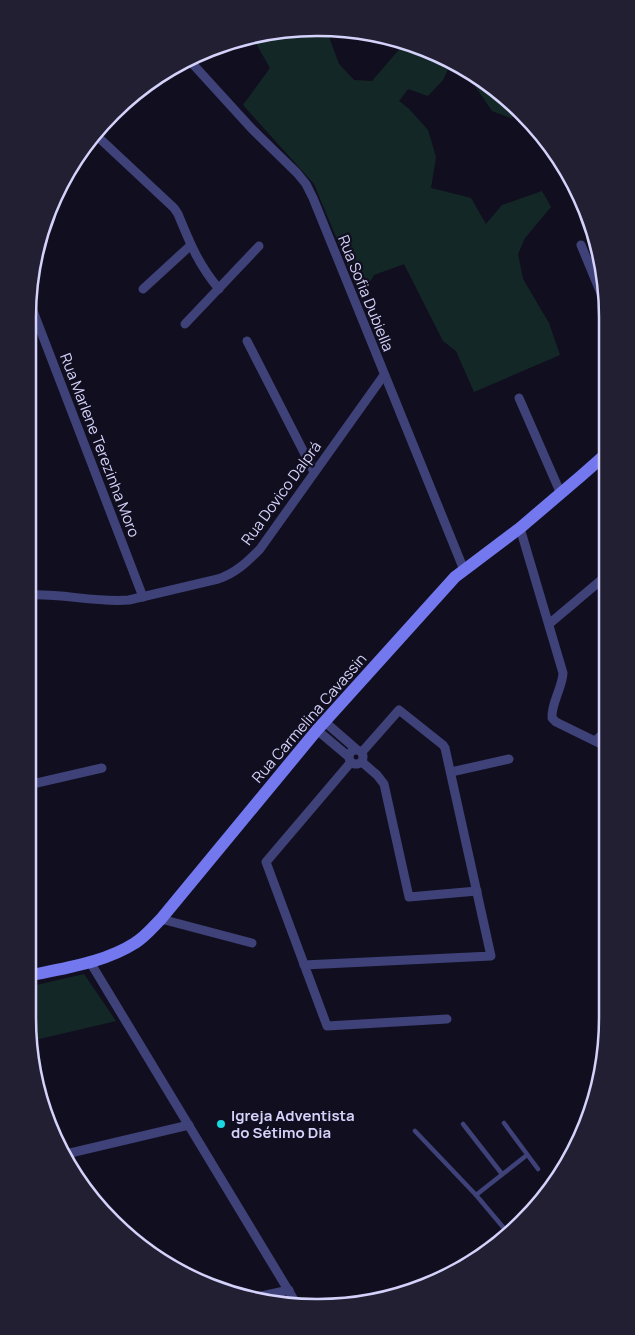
<svg xmlns="http://www.w3.org/2000/svg" width="635" height="1335" font-family="Manrope,sans-serif">
  <rect width="100%" height="100%" fill="#110f1f"/>
  <g fill="#132826">
    <polygon points="318,28 326,29 339,64 354,80 372,81 403,45 429,50 451,62 443,80 428,96 408,89 399,101 409,109 428,130 436,157 431,188 471,198 486,224 502,205 542,191 551,207 525,238 518,254 523,279 549,323 560,355 474,392 456,351 443,341 404,264 374,275 367,287 359,293 314,184 243,105 270,68 254,40"/>
    <polygon points="472,75 494,87 519,112 511,118 492,111 475,86"/>
    <polygon points="84,974 116,1021 31,1041 28,1017 28,987"/>
  </g>
  <g fill="none" stroke-linecap="round" stroke-linejoin="round">
    <g stroke="#3f4179" stroke-width="4.5">
      <polyline points="504,1123 538,1169"/>
      <polyline points="463,1124 502,1174"/>
      <polyline points="415,1131 476,1195 508,1233"/>
      <polyline points="476,1195 527,1155"/>
    </g>
    <g stroke="#3f4179" stroke-width="9">
      <polyline points="190,61 252,129 297,173 306,184 313,198 464,570"/>
      <path d="M97 136 174 208 178 214C190 243 198 264 219 289"/>
      <polyline points="581,245 605,303"/>
      <polyline points="143,289 191,245"/>
      <polyline points="30,303 143,597"/>
      <polyline points="185,324 259,246"/>
      <polyline points="247,341 314,472"/>
      <polyline points="519,398 561,494"/>
      <path d="M520 528 563 673C562 689 551 703 552 718L556 722 607 747"/>
      <path d="M28 595C62 593 95 603 129 600L218 579C236 573 247 562 260 549L384 375"/>
      <polyline points="549,624 606,576"/>
      <polyline points="325,722 356,749"/>
      <polyline points="317,730 349,757"/>
      <polyline points="595,741 607,730"/>
      <circle cx="356" cy="757" r="7"/>
      <polyline points="351,762 266,862 327,1026 447,1019"/>
      <polyline points="362,762 377,775 384,784 409,897 477,891"/>
      <polyline points="451,772 509,759"/>
      <polyline points="28,785 102,768"/>
      <polyline points="161,919 252,943"/>
      <polyline points="90,962 296,1303"/>
      <polyline points="304,965 491,956 445,748 443,745 399,710 362,752"/>
      <polyline points="66,1154 189,1125"/>
      <polyline points="252,1298 289,1290"/>
    </g>
    <path stroke="#7378ef" stroke-width="12" d="M28 976C63 968 104 963 135 943 145 937 153 927 161 919L317 730 455 577 520 528 581 476 606 454"/>
  </g>
  <circle fill="#19d8df" stroke="#110f1f" stroke-width="2" cx="221" cy="1124" r="5"/>
  <g text-anchor="middle" dominant-baseline="central" stroke-width="4.5" stroke-linejoin="round" paint-order="stroke">
    <g font-size="15" fill="#d4d2fa" stroke="#110f1f">
      <text transform="translate(366 293) rotate(68)">Rua Sofia Dubiella</text>
      <text transform="translate(100 445) rotate(69)">Rua Marlene Terezinha Moro</text>
      <text transform="translate(281 493) rotate(-54)">Rua Dovico Dalprá</text>
      <text transform="translate(309 718) rotate(-49)">Rua Carmelina Cavassin</text>
    </g>
    <g font-size="15" font-weight="bold" fill="#d4d2fa" stroke="#110f1f" text-anchor="start">
      <text x="231" y="1115">Igreja Adventista<tspan x="231" dy="17">do Sétimo Dia</tspan></text>
    </g>
  </g>
  <path d="M0 0H635V1335H0ZM317 36H318A281 281 0 0 1 599 317V1018A281 281 0 0 1 318 1299H317A281 281 0 0 1 36 1018V317A281 281 0 0 1 317 36Z" fill="#211f31" fill-rule="evenodd"/>
  <path fill="none" stroke="#d4d2fa" stroke-width="2.5" d="M317 36H318A281 281 0 0 1 599 317V1018A281 281 0 0 1 318 1299H317A281 281 0 0 1 36 1018V317A281 281 0 0 1 317 36Z"/>
</svg>
